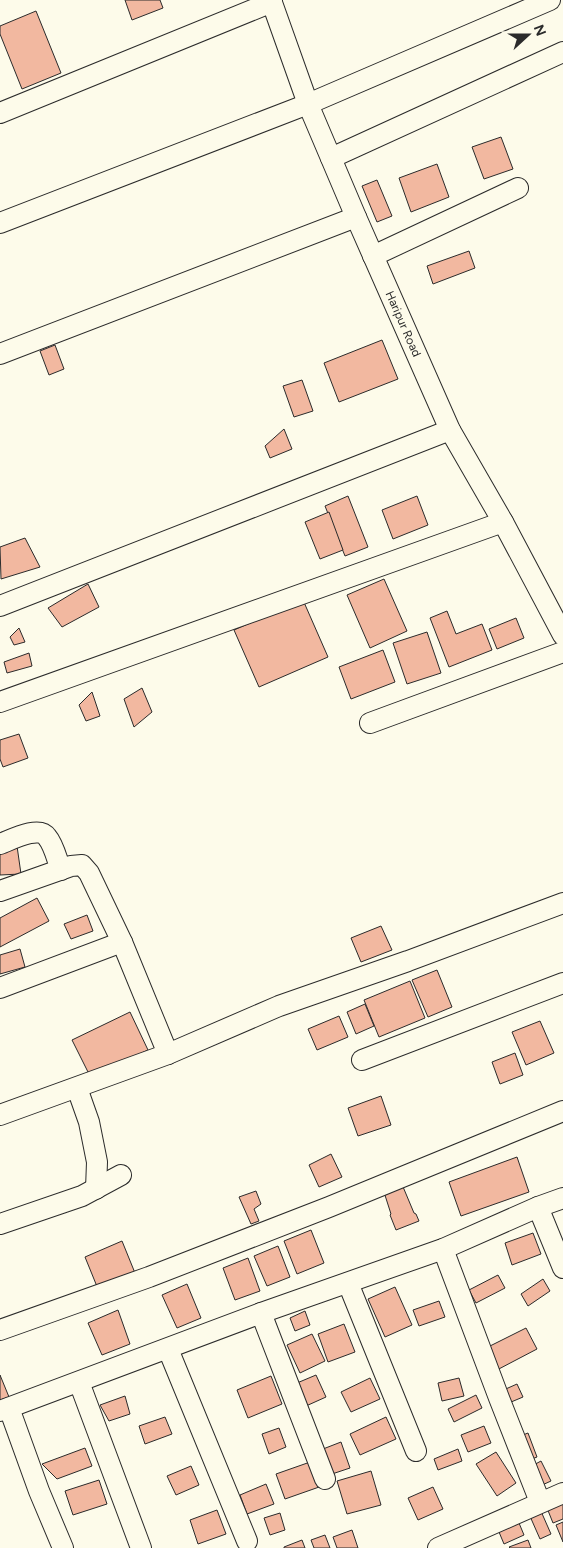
<svg xmlns="http://www.w3.org/2000/svg" width="563" height="1548" font-family="Figtree,sans-serif">
  <rect width="100%" height="100%" fill="#fdfbea"/>
  <g fill="#f2b8a0" stroke="#2b2b2b">
    <polygon points="125,0 160,0 163,8 132,20"/>
    <polygon points="36,11 61,73 22,89 0,34 0,26"/>
    <polygon points="501,137 513,169 484,179 472,147"/>
    <polygon points="437,164 449,197 411,212 399,178"/>
    <polygon points="377,180 392,216 377,222 362,186"/>
    <polygon points="469,251 475,268 433,284 427,266"/>
    <polygon points="382,340 398,379 339,402 324,363"/>
    <polygon points="55,345 64,369 49,375 40,351"/>
    <polygon points="302,380 313,411 294,417 283,386"/>
    <polygon points="284,429 292,449 270,458 265,446"/>
    <polygon points="348,496 368,547 345,556 325,506"/>
    <polygon points="417,496 428,525 393,539 382,510"/>
    <polygon points="329,512 343,550 320,559 305,522"/>
    <polygon points="25,538 40,567 1,579 0,547"/>
    <polygon points="384,579 407,631 370,648 347,595"/>
    <polygon points="88,584 99,607 62,627 48,608"/>
    <polygon points="303,600 328,657 259,687 234,630"/>
    <polygon points="447,611 456,634 482,624 492,650 449,667 430,618"/>
    <polygon points="516,618 524,638 497,649 489,629"/>
    <polygon points="19,628 25,642 14,645 10,637"/>
    <polygon points="427,632 441,673 407,684 393,643"/>
    <polygon points="383,650 395,682 351,699 339,667"/>
    <polygon points="29,653 32,666 7,673 4,662"/>
    <polygon points="142,688 152,712 134,727 124,699"/>
    <polygon points="92,692 100,716 86,721 79,705"/>
    <polygon points="19,734 28,758 3,767 0,759 0,740"/>
    <polygon points="17,846 21,874 0,875 0,853"/>
    <polygon points="37,898 49,921 0,947 0,918"/>
    <polygon points="87,915 93,931 71,939 64,924"/>
    <polygon points="381,926 392,950 361,962 351,938"/>
    <polygon points="20,949 25,967 0,974 0,955"/>
    <polygon points="437,970 452,1007 428,1017 412,980"/>
    <polygon points="410,981 425,1018 379,1037 364,1000"/>
    <polygon points="365,1004 374,1026 356,1034 347,1012"/>
    <polygon points="130,1012 148,1050 91,1078 72,1040"/>
    <polygon points="339,1016 348,1037 317,1050 308,1029"/>
    <polygon points="540,1021 554,1053 526,1065 512,1032"/>
    <polygon points="515,1053 523,1075 500,1084 492,1062"/>
    <polygon points="381,1096 391,1125 358,1136 348,1108"/>
    <polygon points="331,1154 342,1177 319,1187 309,1165"/>
    <polygon points="517,1157 529,1192 461,1216 449,1182"/>
    <polygon points="401,1182 414,1213 416,1214 419,1221 396,1230 390,1215 391,1214 383,1189"/>
    <polygon points="256,1191 261,1204 254,1209 259,1221 251,1224 239,1197"/>
    <polygon points="311,1230 324,1263 297,1274 284,1241"/>
    <polygon points="533,1233 541,1254 512,1265 505,1243"/>
    <polygon points="122,1241 135,1273 98,1289 85,1257"/>
    <polygon points="278,1246 290,1277 267,1286 254,1256"/>
    <polygon points="248,1258 260,1291 235,1300 223,1268"/>
    <polygon points="498,1275 505,1288 476,1303 469,1290"/>
    <polygon points="543,1279 550,1291 528,1306 521,1294"/>
    <polygon points="187,1284 201,1318 177,1328 162,1295"/>
    <polygon points="395,1287 412,1325 385,1337 368,1299"/>
    <polygon points="439,1301 445,1317 419,1326 413,1310"/>
    <polygon points="118,1310 130,1344 102,1355 88,1323"/>
    <polygon points="305,1311 310,1325 295,1331 290,1318"/>
    <polygon points="344,1324 355,1352 328,1362 318,1334"/>
    <polygon points="526,1328 537,1349 495,1371 484,1349"/>
    <polygon points="312,1334 325,1361 300,1373 287,1345"/>
    <polygon points="0,1375 9,1397 0,1400"/>
    <polygon points="316,1375 326,1397 306,1406 297,1383"/>
    <polygon points="271,1376 282,1404 248,1418 237,1390"/>
    <polygon points="370,1378 380,1399 351,1412 341,1392"/>
    <polygon points="459,1378 464,1396 442,1401 438,1383"/>
    <polygon points="517,1384 523,1397 504,1405 499,1392"/>
    <polygon points="476,1395 482,1408 454,1422 448,1409"/>
    <polygon points="125,1396 130,1414 109,1421 100,1405"/>
    <polygon points="165,1417 172,1434 145,1444 139,1426"/>
    <polygon points="386,1417 396,1439 360,1455 350,1434"/>
    <polygon points="484,1426 491,1443 468,1452 461,1435"/>
    <polygon points="279,1428 286,1447 269,1454 262,1434"/>
    <polygon points="528,1433 537,1457 527,1461 518,1437"/>
    <polygon points="341,1442 350,1468 332,1474 323,1449"/>
    <polygon points="85,1448 92,1466 57,1479 42,1464"/>
    <polygon points="458,1449 462,1461 438,1470 434,1459"/>
    <polygon points="496,1452 516,1483 497,1496 476,1464"/>
    <polygon points="313,1461 322,1486 285,1499 276,1474"/>
    <polygon points="541,1461 551,1481 540,1486 530,1467"/>
    <polygon points="191,1466 199,1485 176,1495 167,1476"/>
    <polygon points="371,1471 381,1505 347,1514 337,1481"/>
    <polygon points="99,1480 107,1504 73,1515 65,1491"/>
    <polygon points="266,1484 274,1504 247,1514 240,1495"/>
    <polygon points="433,1487 443,1509 418,1520 408,1498"/>
    <polygon points="563,1501 563,1519 553,1523 547,1508"/>
    <polygon points="540,1509 551,1534 540,1539 529,1514"/>
    <polygon points="217,1510 226,1534 198,1544 190,1520"/>
    <polygon points="280,1513 285,1530 270,1535 264,1518"/>
    <polygon points="563,1522 563,1542 556,1525"/>
    <polygon points="519,1523 524,1535 504,1544 499,1532"/>
    <polygon points="352,1530 358,1548 337,1548 333,1537"/>
    <polygon points="325,1535 330,1548 314,1548 311,1540"/>
    <polygon points="302,1540 305,1548 284,1548 284,1547"/>
    <polygon points="528,1540 531,1548 510,1548 509,1547"/>
  </g>
  <g fill="none" stroke-linecap="round" stroke-linejoin="round">
    <defs>
      <g id="minor">
        <path id="s1" d="M271 0 308 104 356 217 450 430 503 522 563 635"/>
        <polyline points="0,113 272,2"/>
        <polyline points="331,158 563,52"/>
        <polyline points="0,223 308,104 550,0"/>
        <polyline points="373,256 518,188"/>
        <polyline points="0,354 356,217"/>
        <polyline points="0,606 450,430"/>
        <polyline points="0,702 503,522"/>
        <polyline points="370,723 563,652"/>
        <path d="M0 844C11 840 39 825 47 837 54 845 57 860 61 870"/>
        <polyline points="0,891 71,866 82,865 89,873 122,942 168,1054"/>
        <polyline points="0,988 122,942"/>
        <polyline points="362,1060 563,983"/>
        <polyline points="77,1088 89,1122 97,1162 96,1189"/>
        <polyline points="0,1115 168,1054 279,1006 408,961 563,903"/>
        <polyline points="538,1207 563,1268"/>
        <polyline points="0,1224 82,1196 121,1175"/>
        <polyline points="443,1249 499,1398 540,1502"/>
        <polyline points="348,1283 416,1451"/>
        <polyline points="261,1313 325,1479"/>
        <polyline points="0,1330 149,1277 329,1207 563,1111"/>
        <polyline points="168,1349 247,1541"/>
        <polyline points="79,1382 141,1548"/>
        <polyline points="9,1408 39,1491 63,1548"/>
        <polyline points="0,1411 261,1313 443,1249 538,1207 563,1198"/>
        <polyline points="438,1548 563,1493"/>
      </g>
    </defs>
    <use href="#minor" stroke="#2b2b2b" stroke-width="22"/>
    <use href="#minor" stroke="#fdfbea" stroke-width="20"/>
  </g>
  <g text-anchor="middle" dominant-baseline="central" stroke-width="4" stroke-linejoin="round" paint-order="stroke">
    <g font-size="12" fill="#2b2b2b" stroke="#fdfbea">
      <text stroke="none"><textPath href="#s1" startOffset="350">Haripur Road</textPath></text>
    </g>
  </g>
  <g transform="translate(528 35) rotate(69)" stroke="#fdfbea" stroke-width="4" paint-order="stroke">
  <path d="M0-4L9 19L0 12L-9 19Z" fill="#2b2b2b"/>
  <text y="-8" font-size="14" font-weight="bold" text-anchor="middle" fill="#2b2b2b">N</text>
  </g>
</svg>
